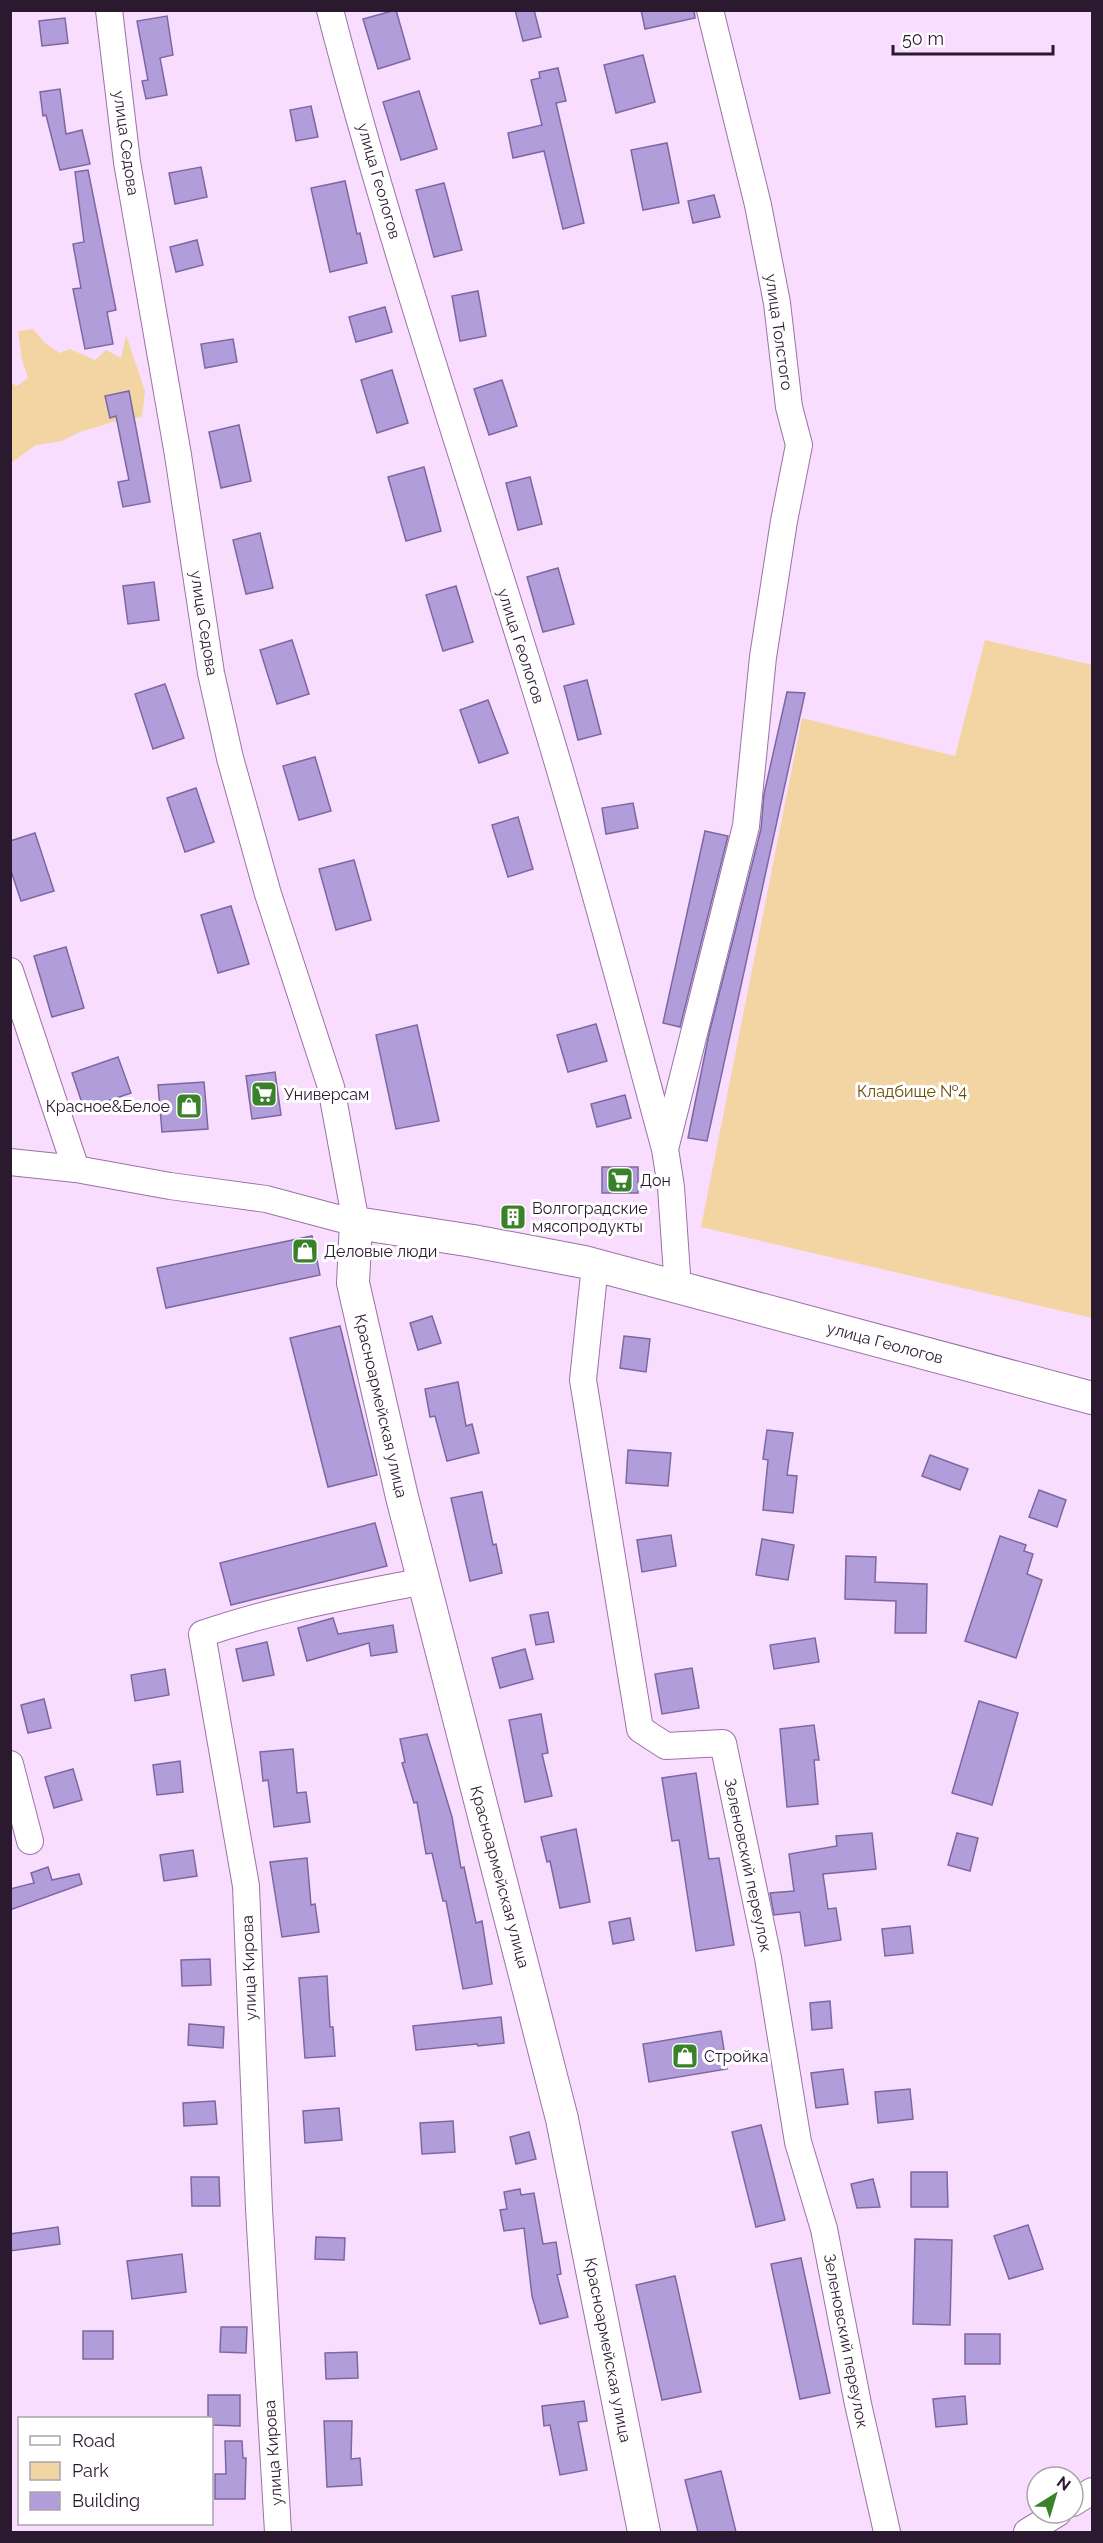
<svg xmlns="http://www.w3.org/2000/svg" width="1103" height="2543" font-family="Raleway,sans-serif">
  <rect width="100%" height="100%" fill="#f9ddff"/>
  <g fill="#f3d5a3">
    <polygon points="33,329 46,344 60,353 70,349 95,360 106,350 121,358 126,335 145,391 142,417 116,421 80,432 62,441 36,445 11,463 11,383 17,386 28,378 22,360 18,331"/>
    <polygon points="985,640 1092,665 1092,1318 701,1227 802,718 955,756"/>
  </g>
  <g fill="#b29ddb" stroke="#7d67a2" stroke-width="1.5">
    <polygon points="396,10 410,59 378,69 363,19"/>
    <polygon points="515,10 534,10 541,37 523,41"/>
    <polygon points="641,10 694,10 695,18 645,29"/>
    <polygon points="167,16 173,55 160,58 167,95 146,99 142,81 148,80 137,21"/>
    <polygon points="65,18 68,43 42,46 39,21"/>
    <polygon points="643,55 655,102 616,113 604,65"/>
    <polygon points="558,68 566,101 556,103 584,223 563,229 544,151 513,158 508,133 542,125 531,80 540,78 539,72"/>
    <polygon points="60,89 66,134 82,130 90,164 60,170 46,115 43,116 40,92"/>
    <polygon points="419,91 437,149 401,160 383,102"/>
    <polygon points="311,106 318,137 296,141 290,110"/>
    <polygon points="667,143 679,203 643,210 631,150"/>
    <polygon points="201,167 207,197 175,204 169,173"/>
    <polygon points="88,170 116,310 107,312 113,344 85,349 73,289 81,288 73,244 84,242 75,172"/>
    <polygon points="345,181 357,234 360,233 367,263 330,272 311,188"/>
    <polygon points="444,183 462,250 434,257 416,190"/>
    <polygon points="714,195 720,217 693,223 688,201"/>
    <polygon points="197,240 203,265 176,272 170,247"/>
    <polygon points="478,291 486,336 460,341 452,296"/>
    <polygon points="385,307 392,332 356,342 349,317"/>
    <polygon points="233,339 237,362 205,368 201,344"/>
    <polygon points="392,370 408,423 377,433 361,380"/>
    <polygon points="502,380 517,426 489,435 474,389"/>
    <polygon points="129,391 150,502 123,507 118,482 129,480 116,416 110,418 105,396"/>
    <polygon points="239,425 251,481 221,488 209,432"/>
    <polygon points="424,467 441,531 406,541 388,477"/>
    <polygon points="530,477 542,524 518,530 506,483"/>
    <polygon points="260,533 273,588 246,594 233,540"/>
    <polygon points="558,568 574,624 543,632 527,577"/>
    <polygon points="154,582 159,620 128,624 123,586"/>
    <polygon points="456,586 473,642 443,651 426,595"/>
    <polygon points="292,640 309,694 277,704 260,650"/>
    <polygon points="587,680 601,734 578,740 564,686"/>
    <polygon points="165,684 184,738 153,749 135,694"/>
    <polygon points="787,692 805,693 707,1141 688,1138 709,1034 761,829 764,794"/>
    <polygon points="488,700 508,753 479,763 460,710"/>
    <polygon points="315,757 331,811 299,820 283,766"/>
    <polygon points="196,788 214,842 185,852 167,798"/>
    <polygon points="633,803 638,828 606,834 602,808"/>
    <polygon points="518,817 533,869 508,877 492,825"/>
    <polygon points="705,831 728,836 680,1027 663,1023"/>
    <polygon points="35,833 54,891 21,901 10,868 10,841"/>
    <polygon points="354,860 371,920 336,930 319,869"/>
    <polygon points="231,906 249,964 218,973 201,915"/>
    <polygon points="66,947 84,1008 52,1017 34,956"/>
    <polygon points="596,1024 607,1061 568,1072 557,1035"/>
    <polygon points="417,1025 439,1121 396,1129 376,1035"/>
    <polygon points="118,1057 131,1093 84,1109 72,1073"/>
    <polygon points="275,1072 281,1115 252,1119 246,1076"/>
    <polygon points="204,1082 208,1129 162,1132 158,1085"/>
    <polygon points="625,1095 631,1118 597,1127 591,1104"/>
    <rect x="602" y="1167" width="36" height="26"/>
    <polygon points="312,1236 320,1275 166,1308 157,1268"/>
    <polygon points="432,1316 441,1343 418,1350 410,1323"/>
    <polygon points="340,1326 377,1475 328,1487 290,1338"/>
    <polygon points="624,1336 650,1339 646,1372 620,1368"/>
    <polygon points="458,1382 466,1426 472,1424 479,1453 447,1461 435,1416 430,1417 425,1389"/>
    <polygon points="767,1430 793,1433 787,1475 797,1476 793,1513 763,1510 768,1460 763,1459"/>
    <polygon points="628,1450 671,1453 668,1486 626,1483"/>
    <polygon points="930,1455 968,1469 960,1490 922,1476"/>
    <polygon points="1039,1490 1066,1500 1057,1527 1029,1517"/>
    <polygon points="482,1492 493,1545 496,1544 502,1573 470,1581 451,1498"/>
    <polygon points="375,1523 387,1566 231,1605 220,1563"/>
    <polygon points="671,1535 676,1566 642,1572 637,1540"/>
    <polygon points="1000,1536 1026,1545 1024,1551 1033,1554 1027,1574 1042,1580 1016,1658 965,1641"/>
    <polygon points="762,1539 794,1545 788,1580 756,1575"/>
    <polygon points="846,1556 876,1557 875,1582 927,1584 926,1633 895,1633 896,1601 845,1599"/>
    <polygon points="548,1612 554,1642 536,1645 530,1615"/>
    <polygon points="333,1618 338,1634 393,1625 397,1652 371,1656 369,1643 307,1661 298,1628"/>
    <polygon points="815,1638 819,1662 774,1669 770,1645"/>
    <polygon points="267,1642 274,1675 243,1681 236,1649"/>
    <polygon points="525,1649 533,1679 500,1688 492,1658"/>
    <polygon points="692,1668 699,1708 662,1714 655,1674"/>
    <polygon points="165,1669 169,1695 135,1701 131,1675"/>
    <polygon points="44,1699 51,1728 28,1733 21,1705"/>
    <polygon points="979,1701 1018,1713 992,1805 952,1793"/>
    <polygon points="541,1714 548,1753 542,1754 552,1796 525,1802 509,1720"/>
    <polygon points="814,1725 819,1760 814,1760 818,1804 787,1807 780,1729"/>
    <polygon points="427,1734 452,1817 461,1868 464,1867 476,1923 482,1921 492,1984 463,1989 446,1901 443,1901 432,1853 426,1854 417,1802 414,1803 402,1763 405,1762 400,1739"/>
    <polygon points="293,1749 297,1793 306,1792 310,1822 274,1827 268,1780 263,1781 260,1752"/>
    <polygon points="180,1761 183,1792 157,1795 153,1765"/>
    <polygon points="73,1769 82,1800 54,1808 45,1777"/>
    <polygon points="696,1773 709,1859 719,1858 734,1945 696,1951 679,1840 672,1841 662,1778"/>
    <polygon points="576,1829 590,1902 560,1908 550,1861 547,1862 541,1837"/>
    <polygon points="872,1833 876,1869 823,1874 828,1909 836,1908 841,1940 805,1946 800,1912 774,1915 770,1893 794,1891 789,1854 837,1846 836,1836"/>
    <polygon points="957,1833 978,1838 970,1871 948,1865"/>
    <polygon points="193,1850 197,1876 164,1881 160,1855"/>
    <polygon points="307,1858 311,1905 315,1904 319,1932 282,1937 270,1862"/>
    <polygon points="48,1867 52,1880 79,1874 82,1884 10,1910 10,1889 34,1883 31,1873"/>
    <polygon points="630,1918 634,1940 613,1944 609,1922"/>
    <polygon points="910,1926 913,1953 885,1956 882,1929"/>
    <polygon points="210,1959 211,1985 182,1986 181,1960"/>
    <polygon points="327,1976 330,2027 333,2027 335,2056 305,2058 299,1978"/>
    <polygon points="830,2001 832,2028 812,2030 810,2003"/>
    <polygon points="501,2017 504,2043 478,2046 477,2044 416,2050 413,2026"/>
    <polygon points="189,2024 224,2027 223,2048 188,2045"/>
    <polygon points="721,2031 727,2069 649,2082 643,2044"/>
    <polygon points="843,2069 848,2104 816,2108 811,2073"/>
    <polygon points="910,2089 913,2119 878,2123 875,2092"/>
    <polygon points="215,2101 217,2124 184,2126 183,2103"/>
    <polygon points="339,2108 342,2140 305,2143 303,2111"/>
    <polygon points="453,2121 455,2152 422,2154 420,2123"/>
    <polygon points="761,2125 785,2220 756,2227 732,2132"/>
    <polygon points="529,2132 536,2159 516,2164 510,2137"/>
    <polygon points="911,2172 947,2172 948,2207 911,2207"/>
    <polygon points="191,2177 219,2177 220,2206 192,2206"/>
    <polygon points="873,2179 880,2207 857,2208 851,2184"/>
    <polygon points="520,2189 521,2195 534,2193 543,2244 556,2242 561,2274 557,2275 568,2317 540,2324 532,2296 524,2228 504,2231 500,2210 507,2209 504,2192"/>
    <polygon points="1028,2225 1043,2269 1009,2279 994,2236"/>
    <polygon points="58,2227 60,2244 10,2251 10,2234"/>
    <polygon points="316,2237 345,2238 344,2260 315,2259"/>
    <polygon points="915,2239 952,2240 950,2325 913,2324"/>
    <polygon points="182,2254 186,2292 132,2299 127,2261"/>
    <polygon points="801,2258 830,2393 800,2399 771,2264"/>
    <polygon points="675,2276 701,2392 662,2400 636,2285"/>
    <polygon points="221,2327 247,2327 246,2353 220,2352"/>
    <rect x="83" y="2331" width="30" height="28"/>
    <rect x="965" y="2334" width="35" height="30"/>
    <polygon points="357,2352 358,2378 326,2379 325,2353"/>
    <polygon points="208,2395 240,2395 240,2426 212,2425 212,2418 208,2418"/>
    <polygon points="965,2396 967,2424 936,2427 933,2399"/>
    <polygon points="584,2401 587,2421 578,2422 587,2470 560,2475 550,2425 544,2426 542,2406"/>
    <polygon points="324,2421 352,2421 351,2459 360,2458 362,2485 327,2487"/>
    <polygon points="225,2441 242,2441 243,2458 246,2458 245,2499 215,2499 215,2474 226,2474"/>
    <polygon points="721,2471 736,2532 698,2532 685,2480"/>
  </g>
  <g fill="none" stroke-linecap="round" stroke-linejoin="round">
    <defs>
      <g id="minor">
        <path d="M330 10C393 253 475 490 548 730 590 869 627 1009 665 1149L671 1187 678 1289"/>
        <polyline points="10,971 76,1169"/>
        <polyline points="666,1145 746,826 763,657 784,521 799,445 789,407 777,303 758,205 710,10"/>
        <polyline points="10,1162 76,1169 170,1186 266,1199 356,1223 331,1087 268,894 230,758 211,673 178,455 127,162 109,10"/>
        <polyline points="595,1265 583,1380 640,1729 666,1746 723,1743 768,1958 798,2142 824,2229 858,2404 887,2532"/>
        <polyline points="10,1764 30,1841"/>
        <polyline points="1073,2503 1092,2491"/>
        <path d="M278 2532 259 2209 246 1886 202 1634C274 1609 349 1596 424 1581"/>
        <polyline points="1027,2532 1058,2513"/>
      </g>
      <polyline id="tertiary" points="644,2532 562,2119 402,1497 353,1283 356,1223 473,1241 584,1262 1092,1398"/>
    </defs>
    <use href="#minor" stroke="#9c71a6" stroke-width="28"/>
    <use href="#tertiary" stroke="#9c71a6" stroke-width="34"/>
    <use href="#minor" stroke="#fff" stroke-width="26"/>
    <use href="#tertiary" stroke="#fff" stroke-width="32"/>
  </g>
  <defs>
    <symbol id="supermarket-square" viewBox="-11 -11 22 22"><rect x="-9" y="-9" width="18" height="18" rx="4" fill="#3a8229" stroke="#fff"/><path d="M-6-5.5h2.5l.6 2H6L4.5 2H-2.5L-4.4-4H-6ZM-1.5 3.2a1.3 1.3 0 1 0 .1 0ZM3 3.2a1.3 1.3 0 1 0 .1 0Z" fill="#fff"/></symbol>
    <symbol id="shop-square" viewBox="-11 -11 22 22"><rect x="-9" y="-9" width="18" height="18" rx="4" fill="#3a8229" stroke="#fff"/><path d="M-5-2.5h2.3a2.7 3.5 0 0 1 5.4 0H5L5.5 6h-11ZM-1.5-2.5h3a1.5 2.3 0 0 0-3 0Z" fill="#fff"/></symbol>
    <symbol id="building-square" viewBox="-11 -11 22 22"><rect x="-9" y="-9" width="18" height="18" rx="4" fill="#3a8229" stroke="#fff"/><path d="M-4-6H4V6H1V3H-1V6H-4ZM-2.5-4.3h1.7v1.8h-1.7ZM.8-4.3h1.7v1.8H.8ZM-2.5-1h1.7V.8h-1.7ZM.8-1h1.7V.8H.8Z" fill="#fff"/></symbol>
  </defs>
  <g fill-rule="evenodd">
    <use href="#supermarket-square" x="249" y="1079" width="30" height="30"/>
    <use href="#shop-square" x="174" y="1091" width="30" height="30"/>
    <use href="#supermarket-square" x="605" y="1165" width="30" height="30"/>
    <use href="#building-square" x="498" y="1202" width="30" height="30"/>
    <use href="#shop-square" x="290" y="1236" width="30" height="30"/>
    <use href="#shop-square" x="670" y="2041" width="30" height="30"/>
  </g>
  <g text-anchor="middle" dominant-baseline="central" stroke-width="6" stroke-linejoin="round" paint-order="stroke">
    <g font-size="16" fill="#2b192f" stroke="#fff">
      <text transform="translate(126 143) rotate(82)">улица Седова</text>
      <text transform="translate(379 181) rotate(74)">улица Геологов</text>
      <text transform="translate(779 332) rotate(82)">улица Толстого</text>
      <text transform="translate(204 623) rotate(81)">улица Седова</text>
      <text transform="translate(521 646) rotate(72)">улица Геологов</text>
      <text transform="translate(885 1343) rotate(15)">улица Геологов</text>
      <text transform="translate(381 1406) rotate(77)">Красноармейская улица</text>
      <text transform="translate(748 1865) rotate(78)">Зеленовский переулок</text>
      <text transform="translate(500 1877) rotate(75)">Красноармейская улица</text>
      <text transform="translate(249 1968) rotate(-92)">улица Кирова</text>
      <text transform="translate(846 2341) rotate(79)">Зеленовский переулок</text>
      <text transform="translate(608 2350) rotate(79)">Красноармейская улица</text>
      <text transform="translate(273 2453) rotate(-94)">улица Кирова</text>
    </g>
    <g font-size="16" fill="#6c4b00" stroke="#fff">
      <text x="912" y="1091">Кладбище №4</text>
    </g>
    <g font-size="16" fill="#2b192f" stroke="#fff" text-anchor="start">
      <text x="284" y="1094">Универсам</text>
      <text x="170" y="1106" text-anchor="end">Красное&amp;Белое</text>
      <text x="640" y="1180">Дон</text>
      <text x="532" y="1208">Волгоградские<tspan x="532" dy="18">мясопродукты</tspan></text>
      <text x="324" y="1251">Деловые люди</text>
      <text x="704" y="2056">Стройка</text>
    </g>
  </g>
  <rect width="1103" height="2543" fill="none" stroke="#2b192f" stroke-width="24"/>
  <rect x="18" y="2417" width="195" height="108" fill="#ffffff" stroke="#aaa3ac" stroke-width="1.5"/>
  <rect x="30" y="2436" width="30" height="9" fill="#ffffff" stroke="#aaa3ac" stroke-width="1.5"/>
  <text x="72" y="2447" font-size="18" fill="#2b192f">Road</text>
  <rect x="30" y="2462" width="30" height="18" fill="#f3d5a3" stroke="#aaa3ac" stroke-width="1.5"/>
  <text x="72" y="2477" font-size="18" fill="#2b192f">Park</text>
  <rect x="30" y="2492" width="30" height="18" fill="#b29ddb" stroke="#aaa3ac" stroke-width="1.5"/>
  <text x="72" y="2507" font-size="18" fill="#2b192f">Building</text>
  <g transform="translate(1055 2495) rotate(37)"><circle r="28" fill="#ffffff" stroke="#aaa3ac" stroke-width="1.5"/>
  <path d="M0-4.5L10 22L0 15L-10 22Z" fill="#3a8229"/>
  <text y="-9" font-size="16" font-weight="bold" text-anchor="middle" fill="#2b192f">N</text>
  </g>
  <path d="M893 45v9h160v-9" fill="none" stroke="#2b192f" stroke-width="3"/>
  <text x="902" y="45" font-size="18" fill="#2b192f" stroke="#ffffff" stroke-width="4.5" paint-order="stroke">50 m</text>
</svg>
